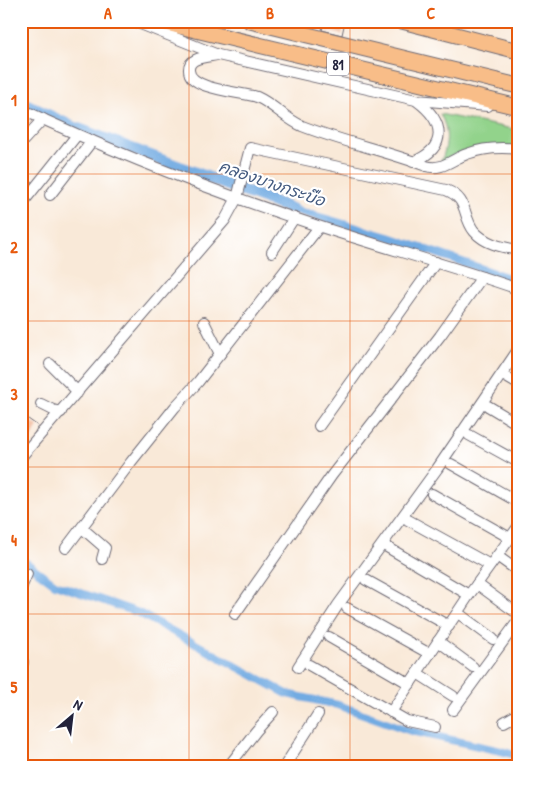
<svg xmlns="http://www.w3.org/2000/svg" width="539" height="788" font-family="'Patrick Hand','Playpen Sans Thai',sans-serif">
  <rect width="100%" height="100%" fill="#fff"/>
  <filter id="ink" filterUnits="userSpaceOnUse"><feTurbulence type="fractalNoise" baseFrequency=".02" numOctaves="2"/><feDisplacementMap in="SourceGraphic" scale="10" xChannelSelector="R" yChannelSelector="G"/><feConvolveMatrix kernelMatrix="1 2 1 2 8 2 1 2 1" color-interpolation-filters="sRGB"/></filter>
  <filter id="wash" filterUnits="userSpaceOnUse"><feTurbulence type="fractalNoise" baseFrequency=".0096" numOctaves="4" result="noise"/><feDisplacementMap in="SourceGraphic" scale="20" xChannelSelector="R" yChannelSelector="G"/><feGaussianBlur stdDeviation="1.12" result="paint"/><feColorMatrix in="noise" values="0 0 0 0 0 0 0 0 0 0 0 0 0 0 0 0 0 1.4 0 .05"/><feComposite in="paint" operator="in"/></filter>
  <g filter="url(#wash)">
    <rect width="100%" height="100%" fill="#f9e9d8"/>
    <path fill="#92d38b" stroke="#5a7a63" d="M440 114 518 130V146L454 155 441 161C448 145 449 130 440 114Z"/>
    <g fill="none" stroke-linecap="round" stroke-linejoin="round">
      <g stroke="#72abe2" stroke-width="8">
        <polyline points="292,209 389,237 518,281"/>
        <polyline points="21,559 55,584 139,613 287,694 338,705 411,731 501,751 518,756"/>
      </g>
      <polyline stroke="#72abe2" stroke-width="12" points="21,102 68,125 292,209"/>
    </g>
    <g id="blocks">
      <g fill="#edac86">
        <polygon points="324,21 345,21 342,35 322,30"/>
        <polygon points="21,414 38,426 31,440 21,449"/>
      </g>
    </g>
  </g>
  <g filter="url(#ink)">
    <use href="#blocks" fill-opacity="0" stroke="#6d6872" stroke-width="1"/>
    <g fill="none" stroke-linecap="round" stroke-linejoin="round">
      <defs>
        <g id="minor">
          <polyline points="133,21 218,55 416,100 488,106"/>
          <path d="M217 55C208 57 188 57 189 70 189 90 242 92 257 97 273 104 286 119 302 126 343 142 386 151 426 166 442 171 452 159 467 154 483 148 501 147 518 149"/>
          <path d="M21 109C117 154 218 193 318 226 385 248 452 266 518 289"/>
          <polyline points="21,143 43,119"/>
          <path d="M413 162C449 147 444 121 417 101"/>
          <polyline points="50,195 92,141"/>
          <polyline points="21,205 77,135"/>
          <polyline points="272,252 294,218"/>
          <polyline points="204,322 220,354"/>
          <polyline points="50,364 78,392"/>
          <polyline points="506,377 518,384"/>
          <polyline points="41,404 53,410 61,412"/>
          <polyline points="488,406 518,424"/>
          <polyline points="319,426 436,262"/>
          <polyline points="469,435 518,462"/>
          <path d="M21 457 225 220 237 198 250 148 446 190C469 199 462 216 474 231 485 244 502 247 518 250"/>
          <polyline points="451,464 518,502"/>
          <polyline points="432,494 510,538"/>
          <polyline points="408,520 490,565"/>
          <polyline points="82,528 105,548 102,559"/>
          <polyline points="387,547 469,595"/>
          <polyline points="66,548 131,462 175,407 198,382 319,227"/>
          <polyline points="497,556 518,571"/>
          <polyline points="366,580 449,626"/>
          <polyline points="477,584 514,611"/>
          <polyline points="21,588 27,574"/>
          <polyline points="347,608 430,654"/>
          <polyline points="458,613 493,639"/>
          <polyline points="235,614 332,475 440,336 482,277"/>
          <polyline points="329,637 410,684"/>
          <polyline points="438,641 473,667"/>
          <polyline points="21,659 23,662 21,668"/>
          <polyline points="309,665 407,721 435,727"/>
          <polyline points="298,667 338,605 437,469 518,350"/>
          <polyline points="417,673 453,696"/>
          <polyline points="453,710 518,621"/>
          <polyline points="391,712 469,595 518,527"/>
          <polyline points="504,722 518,714"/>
          <polyline points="228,767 256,731 273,712"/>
          <polyline points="284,767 318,714"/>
        </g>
        <g id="highway">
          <polyline points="158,21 518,107"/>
          <polyline points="250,21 518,86"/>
          <polyline points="402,21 518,51"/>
        </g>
      </defs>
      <use href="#minor" stroke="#6d6872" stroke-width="12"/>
      <use href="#highway" stroke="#6d6872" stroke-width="17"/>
      <use href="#minor" stroke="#fff" stroke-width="10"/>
      <use href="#highway" stroke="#f8bd88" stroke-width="15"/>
    </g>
  </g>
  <path fill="none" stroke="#e8590c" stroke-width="1" stroke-opacity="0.55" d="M189 21V767M350 21V767M21 174H518M21 321H518M21 467H518M21 614H518"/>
  <g text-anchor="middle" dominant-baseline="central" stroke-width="4.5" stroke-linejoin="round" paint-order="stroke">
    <rect fill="#fff" stroke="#646476" stroke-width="1" x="327" y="52.5" width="22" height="23" rx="4"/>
    <g font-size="14" font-weight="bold" fill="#22223b">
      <text x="338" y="64">81</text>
    </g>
    <g font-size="16" font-style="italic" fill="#42597e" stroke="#fff">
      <text transform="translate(272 183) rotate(19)">คลองบางกระบือ</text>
    </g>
  </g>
  <rect width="539" height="788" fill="none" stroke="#fff" stroke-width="55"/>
  <g transform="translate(72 716) rotate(28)" stroke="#ffffff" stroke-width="4" paint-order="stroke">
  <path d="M0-4L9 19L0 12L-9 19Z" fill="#22223b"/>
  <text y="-8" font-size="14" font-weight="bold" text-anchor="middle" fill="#22223b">N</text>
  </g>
  <rect x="28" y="28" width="484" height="732" fill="none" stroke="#e8590c" stroke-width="2"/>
  <g font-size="16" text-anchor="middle" font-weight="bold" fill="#e8590c">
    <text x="108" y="19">A</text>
    <text x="270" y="19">B</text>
    <text x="431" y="19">C</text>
    <text x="14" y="106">1</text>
    <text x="14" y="253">2</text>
    <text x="14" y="400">3</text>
    <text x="14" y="546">4</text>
    <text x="14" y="693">5</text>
  </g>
</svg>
